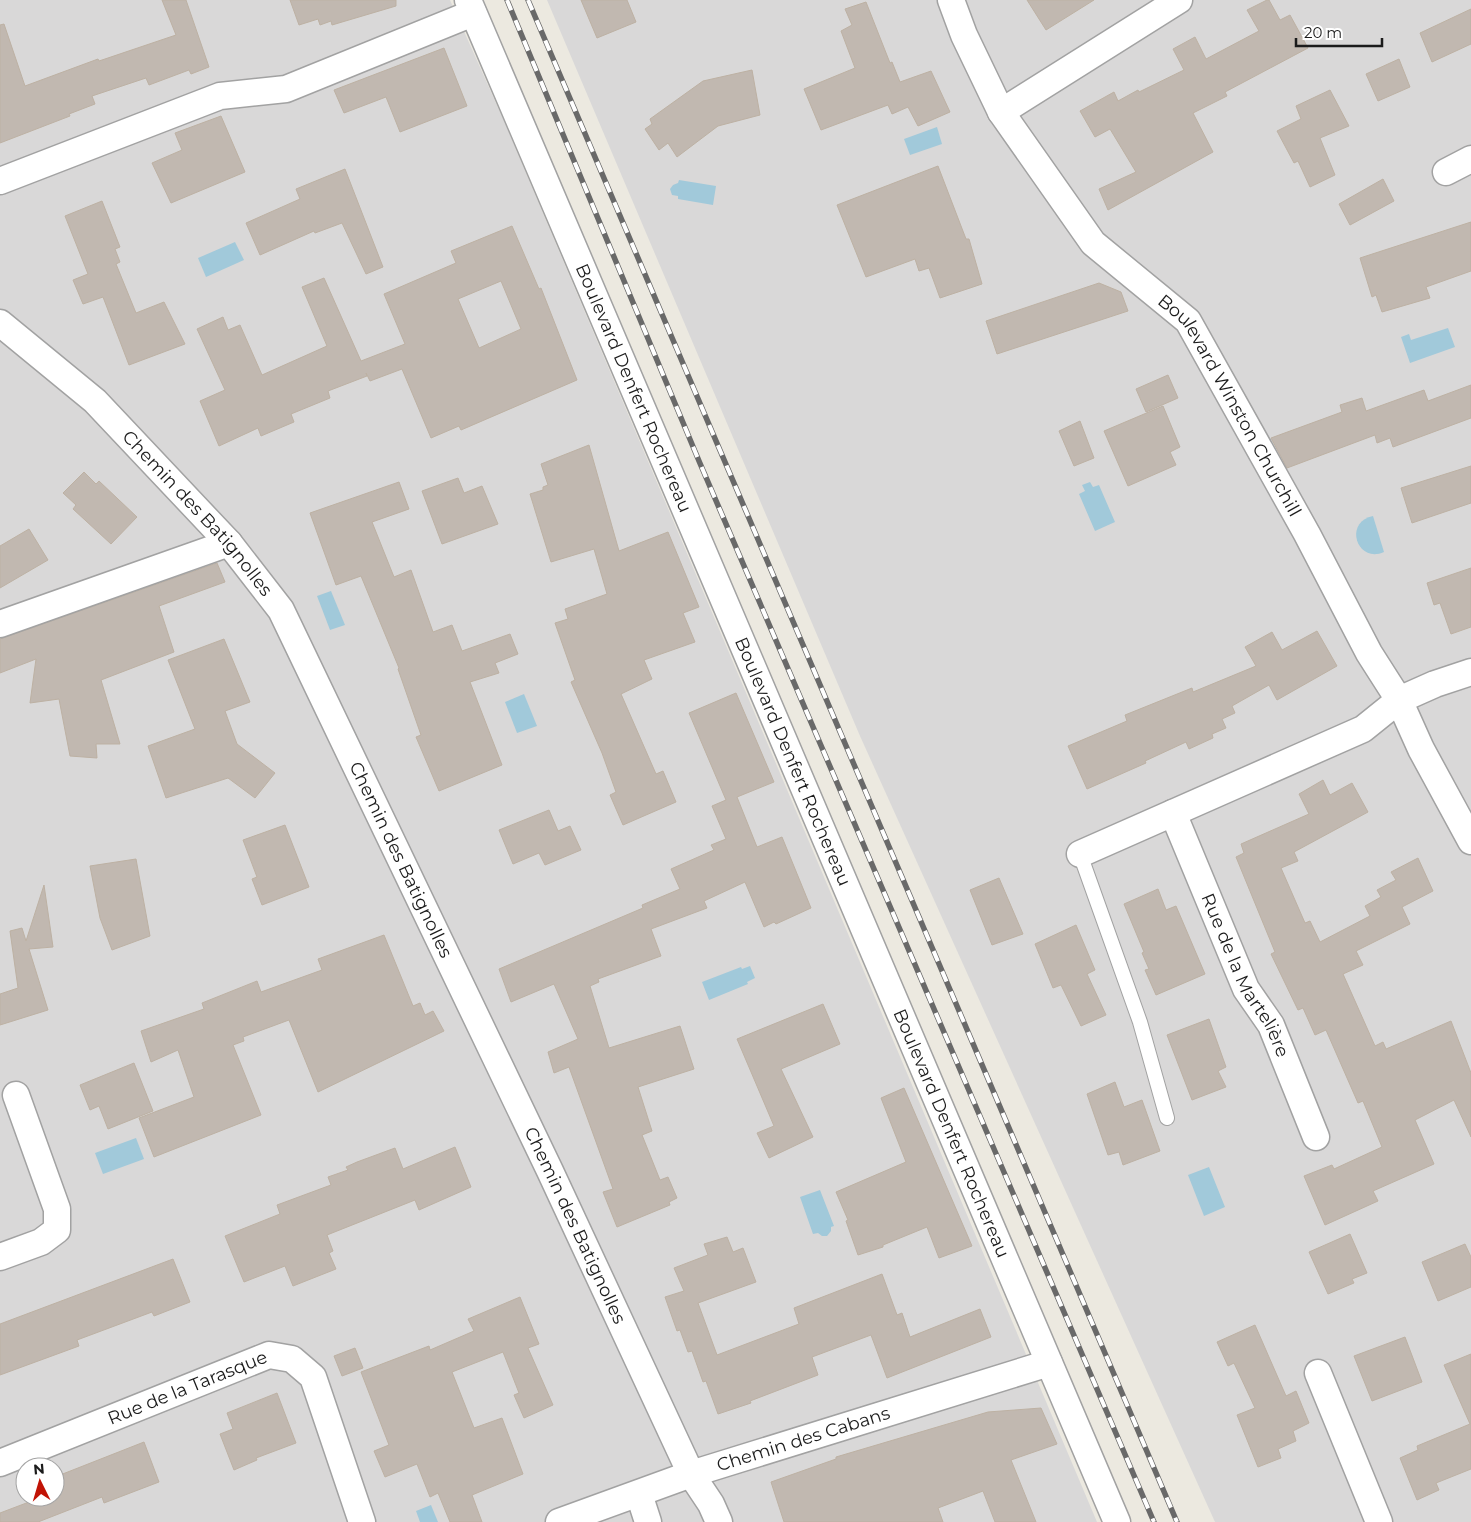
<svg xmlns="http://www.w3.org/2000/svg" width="1471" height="1522" font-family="Montserrat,sans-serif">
  <rect width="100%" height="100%" fill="#ece9e0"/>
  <g fill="#d9d8d8" fill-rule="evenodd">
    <path d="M0 0H450L504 121 1097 1522H0ZM25 1467H55V1497H25Z"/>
    <polygon points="547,0 1471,0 1471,1522 1215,1522 860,736"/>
  </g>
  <g fill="#a1c9da">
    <polygon points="937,127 942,144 910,155 904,139"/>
    <polygon points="679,180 716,186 713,205 678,199 678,196 672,195 670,189 673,185 678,183"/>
    <polygon points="235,242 244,260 206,277 198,258"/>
    <polygon points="1448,328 1455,347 1410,363 1401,337 1409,334 1411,340"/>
    <polygon points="1090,482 1093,487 1099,485 1115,522 1095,531 1079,494 1085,491 1082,485"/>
    <path d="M1373 516 1384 552C1357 564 1343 522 1373 516Z"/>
    <polygon points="331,591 345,625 330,630 317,596"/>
    <polygon points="524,694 537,726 517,733 505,702"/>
    <polygon points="750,966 755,978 747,982 748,984 709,1000 702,982 741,967 742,969"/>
    <polygon points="136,1138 144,1159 103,1174 95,1153"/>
    <polygon points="1209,1167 1225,1207 1204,1216 1188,1175"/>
    <polygon points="820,1190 834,1226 831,1227 831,1231 827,1236 822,1236 818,1233 813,1234 800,1197"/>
    <polygon points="431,1505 438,1522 420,1522 416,1511"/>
  </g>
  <g fill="#c1b8b0" stroke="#bdb1a3" fill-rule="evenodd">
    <polygon points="162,0 186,0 209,67 191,74 189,70 149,85 146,78 92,96 95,104 69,114 70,116 0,143 0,25 4,24 25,86 98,59 99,61 176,35"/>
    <polygon points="290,0 396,0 396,6 332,25 331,21 320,25 318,19 299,25"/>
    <polygon points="581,0 627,0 636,22 597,38"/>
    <polygon points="1027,0 1094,0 1046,30"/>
    <polygon points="1267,0 1269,0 1280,20 1290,15 1308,48 1225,92 1227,96 1193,113 1213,152 1108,210 1099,189 1136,172 1110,129 1095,137 1080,111 1114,92 1118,101 1138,90 1139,92 1184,70 1173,49 1195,37 1206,59 1259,31 1247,10"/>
    <polygon points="866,2 890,63 892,62 900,82 931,71 950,112 918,126 908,107 892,114 888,105 821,130 804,89 855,68 841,31 852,25 845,9"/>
    <polygon points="1471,9 1471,44 1432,62 1420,33"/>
    <polygon points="444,48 467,106 400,132 386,97 344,113 334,90"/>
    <polygon points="1399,59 1410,87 1378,101 1366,74"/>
    <polygon points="752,70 760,115 718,126 677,157 668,143 659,150 645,129 652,124 650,119 703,81"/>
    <polygon points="1330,90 1349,126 1320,138 1335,175 1310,187 1298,161 1294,163 1277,131 1301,119 1296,106"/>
    <polygon points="221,116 245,172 171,203 152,163 182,150 175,133"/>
    <polygon points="938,166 966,239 969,239 982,284 940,298 929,268 919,271 915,259 866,277 837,205"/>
    <polygon points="345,169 383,267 366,274 342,223 315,233 314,231 260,255 246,223 300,199 296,189"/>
    <polygon points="1383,179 1394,201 1350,225 1339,204"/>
    <polygon points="102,201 120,247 115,249 120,262 116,264 136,313 164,302 185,344 129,365 103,297 83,304 73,280 88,274 65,216"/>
    <polygon points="1471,222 1471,271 1426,287 1430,298 1382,312 1376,295 1372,297 1360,258"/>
    <path d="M512 226 539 289 541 288 577 380 461 430 459 426 431 438 402 369 370 381 366 373 367 376 328 391 330 398 291 414 294 422 261 436 258 428 219 446 200 401 225 390 197 329 223 317 228 330 240 325 262 375 327 346 302 287 324 278 361 361 405 344 384 294 456 263 451 251ZM501 281 521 329 479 348 458 299Z"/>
    <polygon points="1099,283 1121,292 1128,311 997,354 986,321"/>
    <polygon points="1168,375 1178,398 1146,412 1136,389"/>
    <polygon points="1471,385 1471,418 1393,447 1390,438 1377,443 1375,435 1287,468 1271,438 1342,412 1340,405 1362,398 1366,411 1424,390 1428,401"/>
    <polygon points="1163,406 1180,447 1170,452 1176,465 1128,486 1104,431"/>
    <polygon points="1080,421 1094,458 1074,466 1059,431"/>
    <polygon points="589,445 619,551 668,532 699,607 683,613 695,642 644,660 652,679 621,694 656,774 663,771 676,802 623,825 610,795 616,792 602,753 571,682 575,680 555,623 568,619 565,609 607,594 594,549 551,562 530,494 543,490 543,487 548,485 541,464"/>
    <polygon points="1471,466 1471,503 1412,523 1401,488"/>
    <polygon points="84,472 96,484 99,481 137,517 111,544 73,509 76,505 63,493"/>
    <polygon points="458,478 464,493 482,486 498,524 442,544 422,491"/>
    <polygon points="399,482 409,509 372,522 394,577 411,570 433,632 452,625 462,651 510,634 518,654 495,663 499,673 470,682 502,765 439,791 416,737 421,735 398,669 399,668 361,576 336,585 310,513"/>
    <polygon points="29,529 48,560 0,588 0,546"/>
    <polygon points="217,563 225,582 159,606 174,652 101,680 120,744 96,744 97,758 70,756 59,699 30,703 36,659 0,673 0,639"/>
    <polygon points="1471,568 1471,627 1451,634 1440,603 1434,605 1427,583"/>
    <polygon points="1317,631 1337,666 1277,700 1269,685 1232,706 1235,713 1222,719 1226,728 1212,734 1213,738 1189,749 1186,742 1145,761 1146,763 1087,789 1068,746 1127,721 1125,715 1192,688 1193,692 1256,666 1245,647 1272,632 1282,650"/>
    <polygon points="224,639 250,702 225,711 237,744 275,773 255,798 228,778 166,798 148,746 195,729 168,660"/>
    <polygon points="736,693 774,782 737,797 757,847 782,837 811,908 776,924 774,922 764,927 745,882 704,901 707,908 651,929 661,956 598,979 599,982 590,986 609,1048 680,1026 694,1069 638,1087 652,1131 642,1135 660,1180 668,1177 677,1198 669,1202 670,1205 617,1227 603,1192 613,1189 569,1067 554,1073 548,1052 578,1039 554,984 511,1002 499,969 643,908 642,905 680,889 671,869 714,850 711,845 726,839 712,806 726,800 689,713"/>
    <polygon points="1323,780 1330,795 1352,783 1368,812 1294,852 1298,861 1281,868 1305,923 1310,921 1320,942 1370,916 1365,906 1381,897 1377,890 1396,880 1391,872 1418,858 1433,891 1402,907 1410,924 1356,951 1363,965 1343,974 1375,1046 1383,1042 1386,1049 1451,1021 1471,1073 1471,1137 1454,1100 1415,1120 1434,1164 1373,1191 1378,1201 1325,1225 1304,1176 1332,1165 1334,1169 1382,1147 1363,1101 1358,1103 1326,1030 1315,1035 1303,1008 1298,1010 1271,954 1275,952 1236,857 1244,853 1241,844 1309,814 1299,794"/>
    <polygon points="549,810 558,831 570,826 581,850 545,865 539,853 513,864 499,830"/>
    <polygon points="285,825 309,887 262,905 252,879 257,877 243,840"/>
    <polygon points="136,859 150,936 112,950 100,918 90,866"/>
    <polygon points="999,878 1023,934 992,945 970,890"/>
    <polygon points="44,885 53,947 29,949 48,1010 0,1025 0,994 18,988 10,931 22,928 26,941"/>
    <polygon points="1158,889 1166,910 1176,906 1205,974 1156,995 1145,970 1149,969 1142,953 1144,952 1124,904"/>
    <polygon points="1076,925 1095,970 1087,974 1106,1015 1081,1026 1061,985 1053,988 1035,944"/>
    <polygon points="384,935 413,1006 420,1003 425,1015 433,1011 444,1031 318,1092 289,1020 243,1037 244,1041 233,1045 261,1115 154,1157 139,1118 194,1097 178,1050 151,1062 141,1031 204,1009 202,1003 257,981 261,992 322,970 318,959"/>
    <polygon points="823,1004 840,1044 781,1069 813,1137 769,1158 757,1133 774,1126 737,1039"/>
    <polygon points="1209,1019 1226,1067 1218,1071 1226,1087 1192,1100 1167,1035"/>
    <polygon points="134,1063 153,1111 108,1129 99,1106 90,1110 80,1085"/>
    <polygon points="1115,1082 1124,1107 1142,1100 1160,1151 1123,1165 1119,1152 1108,1155 1087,1094"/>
    <polygon points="904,1088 972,1246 939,1258 927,1227 883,1245 883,1247 858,1255 846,1221 848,1220 836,1192 906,1162 881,1098"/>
    <polygon points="455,1147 471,1187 419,1210 415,1200 327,1235 333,1251 329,1253 336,1269 293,1286 285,1266 244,1282 225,1236 280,1214 277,1205 331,1185 328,1177 348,1170 346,1167 357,1162 395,1148 403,1169"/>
    <polygon points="1350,1234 1367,1273 1352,1279 1354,1283 1328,1294 1309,1252"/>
    <polygon points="727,1237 733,1252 743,1248 756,1282 698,1303 717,1355 799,1324 794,1308 882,1274 897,1315 902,1313 910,1337 980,1309 991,1337 887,1378 871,1335 812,1357 818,1375 750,1401 751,1403 718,1414 706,1381 703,1382 692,1351 688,1352 680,1330 677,1331 665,1297 684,1291 674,1268 708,1255 704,1244"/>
    <polygon points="1465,1244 1471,1257 1471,1287 1438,1301 1422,1262"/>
    <polygon points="173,1259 190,1302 154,1316 152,1312 77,1340 79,1346 0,1375 0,1324"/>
    <polygon points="520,1297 539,1344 528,1348 553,1405 524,1418 514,1395 519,1393 503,1352 452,1372 474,1428 502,1418 523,1474 472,1495 482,1522 450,1522 438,1493 430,1497 417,1464 385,1477 374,1451 389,1445 361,1372 429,1346 430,1350 474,1331 468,1319"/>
    <polygon points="1255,1325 1286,1396 1296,1391 1309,1423 1293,1431 1296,1441 1278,1449 1281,1458 1258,1467 1237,1415 1255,1408 1234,1363 1228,1366 1217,1342"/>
    <polygon points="1405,1337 1422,1382 1372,1401 1354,1356"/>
    <polygon points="355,1348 363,1368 342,1376 334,1356"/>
    <polygon points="1471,1354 1471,1469 1436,1483 1439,1490 1417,1500 1400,1458 1418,1450 1417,1446 1470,1424 1444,1365"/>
    <polygon points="277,1393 296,1443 256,1458 257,1460 234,1470 220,1434 233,1429 227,1413"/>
    <polygon points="1041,1408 1057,1444 1011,1460 1036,1522 995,1522 983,1491 938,1508 943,1522 784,1522 771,1482 836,1459 836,1457 988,1412"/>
    <polygon points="144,1442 159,1482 104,1503 102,1497 38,1522 0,1522 0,1513 29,1502 27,1497 55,1497 55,1477"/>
  </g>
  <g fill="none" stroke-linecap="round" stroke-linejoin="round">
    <defs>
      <polyline id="service" points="1080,854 1140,1022 1167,1118"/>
      <g id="minor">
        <path id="s1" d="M468 0 1117 1522"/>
        <path id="s2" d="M951 0 964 35 1001 112 1093 243 1188 321 1307 534 1369 653 1399 700 1421 749 1471 841"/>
        <polyline points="1001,112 1179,0"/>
        <polyline points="1446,172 1471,159"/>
        <polyline points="0,181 220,96 286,89 473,13"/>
        <path id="s3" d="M0 323 95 401 229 543 281 610 550 1171 691 1474 711 1504 719 1522"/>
        <polyline points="0,624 229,543"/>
        <path id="s4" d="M1173 813 1246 989 1271 1025 1316 1137"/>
        <polyline points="1080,854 1363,729 1399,700 1435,684 1471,672"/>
        <polyline points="0,1257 41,1242 57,1230 57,1209 16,1095"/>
        <polyline points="1318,1373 1379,1522"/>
        <path id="s5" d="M0 1463 269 1355 292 1359 313 1377 362 1522"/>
        <polyline points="639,1494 648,1522"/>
        <path id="s6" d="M559 1522 691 1474 1049 1363"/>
      </g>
    </defs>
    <use href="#service" stroke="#a2a2a2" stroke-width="16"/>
    <use href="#minor" stroke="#a2a2a2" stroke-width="29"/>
    <use href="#service" stroke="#fff" stroke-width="14"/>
    <use href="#minor" stroke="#fff" stroke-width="26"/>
    <defs>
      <g id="rail">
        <polyline points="507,0 699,461 1154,1522"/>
        <polyline points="528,0 1177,1522"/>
      </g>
    </defs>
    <use href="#rail" stroke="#696969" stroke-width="5.5"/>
    <use href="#rail" stroke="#fff" stroke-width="4" stroke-dasharray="11" stroke-linecap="butt"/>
  </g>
  <g text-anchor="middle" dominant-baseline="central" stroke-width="4" stroke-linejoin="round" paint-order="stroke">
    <g font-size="18" fill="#1b1b1b" stroke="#fff">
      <text stroke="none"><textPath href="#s1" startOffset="422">Boulevard Denfert Rochereau</textPath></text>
      <text stroke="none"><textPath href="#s2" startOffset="499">Boulevard Winston Churchill</textPath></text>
      <text stroke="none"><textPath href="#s3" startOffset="275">Chemin des Batignolles</textPath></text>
      <text stroke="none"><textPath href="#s1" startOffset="828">Boulevard Denfert Rochereau</textPath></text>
      <text stroke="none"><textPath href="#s3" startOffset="680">Chemin des Batignolles</textPath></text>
      <text stroke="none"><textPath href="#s4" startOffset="178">Rue de la Martelière</textPath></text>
      <text stroke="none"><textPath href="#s1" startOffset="1232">Boulevard Denfert Rochereau</textPath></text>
      <text stroke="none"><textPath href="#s3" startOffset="1085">Chemin des Batignolles</textPath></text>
      <text stroke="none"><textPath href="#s5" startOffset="202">Rue de la Tarasque</textPath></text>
      <text stroke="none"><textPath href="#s6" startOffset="258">Chemin des Cabans</textPath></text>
    </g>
  </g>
  <g transform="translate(40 1482) rotate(355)"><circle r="24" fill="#ffffff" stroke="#a4a4a4"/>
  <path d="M0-4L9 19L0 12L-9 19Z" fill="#c11305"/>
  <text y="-8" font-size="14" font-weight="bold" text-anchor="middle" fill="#1b1b1b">N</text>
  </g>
  <path d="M1296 38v8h86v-8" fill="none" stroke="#1b1b1b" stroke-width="2.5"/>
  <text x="1304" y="38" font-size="15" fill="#1b1b1b" stroke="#ffffff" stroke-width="4" paint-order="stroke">20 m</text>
</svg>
